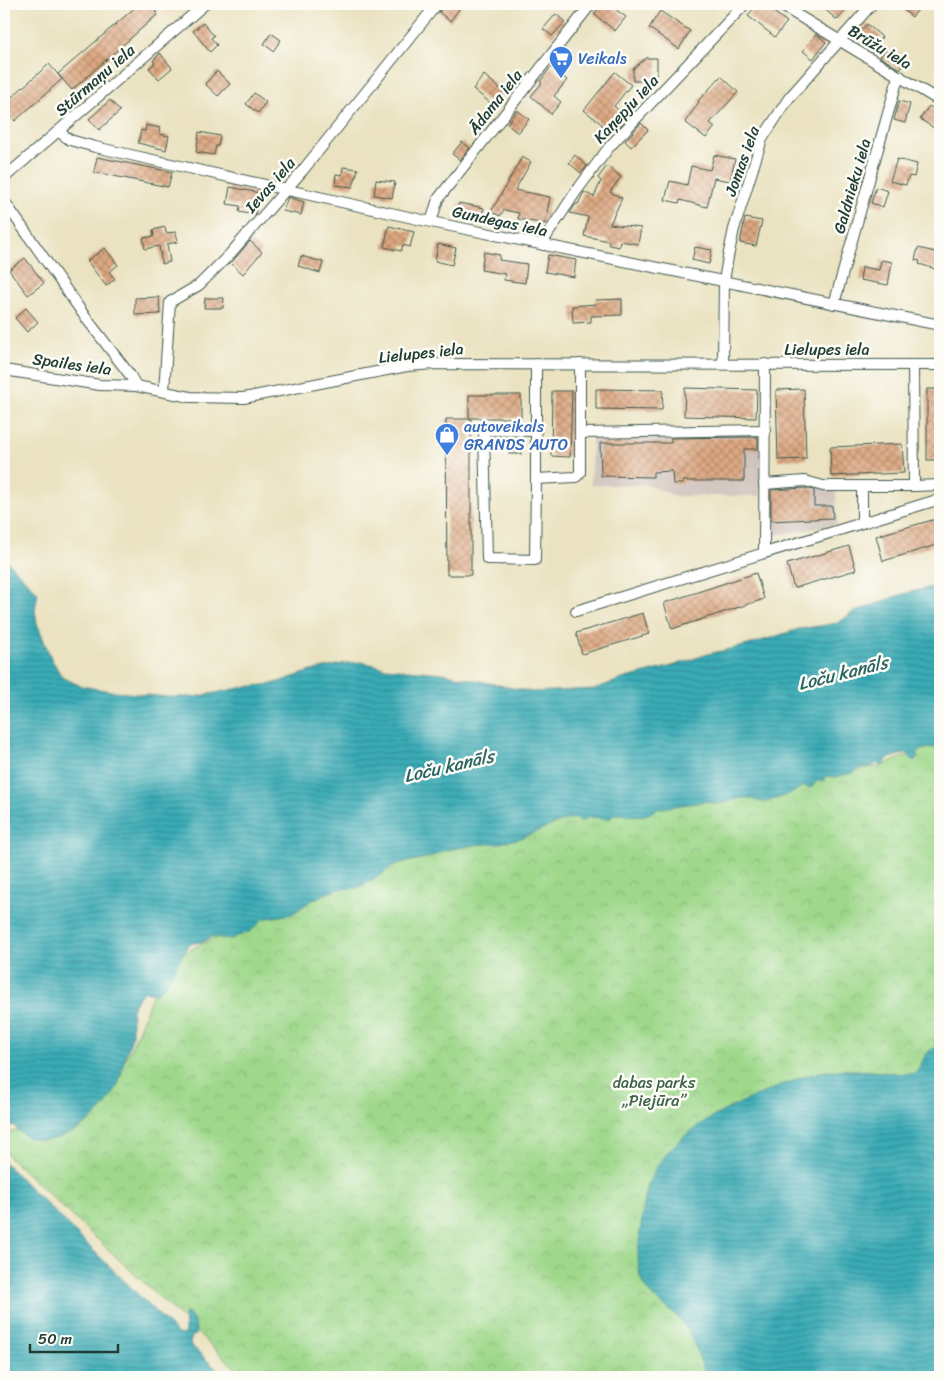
<svg xmlns="http://www.w3.org/2000/svg" width="944" height="1381" font-family="Sriracha,sans-serif">
  <defs>
    <pattern id="park-crowns" width="20" height="18" patternUnits="userSpaceOnUse" patternTransform="scale(1.25)"><rect width="20" height="18" fill="#9fd88b"/><path d="M2 6a3 3 0 1 1 6 0M12 15a3 3 0 1 1 6 0" fill="none" stroke="#88ba79"/></pattern>
    <pattern id="water-rules" width="6" height="5" patternUnits="userSpaceOnUse" patternTransform="scale(1.25)"><rect width="6" height="5" fill="#3aabb6"/><path d="M0 2.5h6" fill="none" stroke="#308c95"/></pattern>
    <pattern id="building-cross-hatch" width="8" height="8" patternUnits="userSpaceOnUse" patternTransform="scale(1.25)"><rect width="8" height="8" fill="#dea882"/><path d="M0 0l8 8M0 8l8-8" fill="none" stroke="#b38a6b"/></pattern>
  </defs>
  <rect width="100%" height="100%" fill="#fdfcf7"/>
  <filter id="ink" filterUnits="userSpaceOnUse"><feTurbulence type="fractalNoise" baseFrequency=".02" numOctaves="2"/><feDisplacementMap in="SourceGraphic" scale="10" xChannelSelector="R" yChannelSelector="G"/><feConvolveMatrix kernelMatrix="1 2 1 2 8 2 1 2 1" color-interpolation-filters="sRGB"/></filter>
  <filter id="wash" filterUnits="userSpaceOnUse"><feTurbulence type="fractalNoise" baseFrequency=".0096" numOctaves="4" result="noise"/><feDisplacementMap in="SourceGraphic" scale="20" xChannelSelector="R" yChannelSelector="G"/><feGaussianBlur stdDeviation="1.12" result="paint"/><feColorMatrix in="noise" values="0 0 0 0 0 0 0 0 0 0 0 0 0 0 0 0 0 1.4 0 .05"/><feComposite in="paint" operator="in"/></filter>
  <g filter="url(#wash)">
    <rect width="100%" height="100%" fill="#eae2c0"/>
    <g fill="#f1d5bd">
      <polygon points="155,4 182,4 166,17"/>
      <polygon points="4,824 8,840 7,856 4,864"/>
    </g>
    <g fill="#cec1ba">
      <polygon points="761,434 760,496 675,496 649,485 591,485 592,437"/>
      <polygon points="807,485 836,490 837,525 767,536 768,487"/>
    </g>
    <polygon fill="url(#park-crowns)" stroke="#5f8a60" points="940,743 940,1377 245,1377 8,1156 4,1146 4,1133 92,1117 131,1049 166,961 395,853 514,822 880,766"/>
    <g fill="url(#water-rules)" stroke="#2c7475">
      <path d="M4 556C13 570 27 580 38 593L35 610 37 623 51 658 62 677 81 686 117 692 168 697H195L244 687 272 684 311 671 346 663 362 662 386 668 442 673 532 692 594 689 622 679 672 666 708 654 748 645 799 629 838 623 852 613 902 594 940 585V747L928 748 918 751 916 754 918 758 914 761 907 753 887 759 884 765 880 766 877 763 871 767 861 768 853 773 836 777 825 776 824 781H817L811 788 803 786C796 792 773 801 764 802 758 802 754 799 749 798 734 796 724 809 707 801L656 809C645 820 629 814 615 814L609 819 589 817 581 822 578 818 569 819 555 824 521 838 500 843 474 845 442 851 431 857 397 864 366 884 356 888 338 889 322 895 309 902 292 914 263 919 251 931 231 939 212 937 203 942 190 944C182 954 165 988 158 992 154 993 149 992 145 991 127 1007 133 1015 132 1036 131 1043 127 1051 125 1058 122 1068 120 1082 115 1091 103 1112 81 1132 57 1138 38 1143 26 1140 13 1125L4 1130V864C8 851 9 837 4 824Z"/>
      <path d="M937 1046H940V1377H707C699 1360 695 1341 684 1325 671 1305 646 1300 640 1276 636 1257 639 1238 642 1219 644 1204 646 1188 652 1175 673 1133 723 1110 763 1093 781 1086 801 1076 820 1072 851 1066 883 1074 915 1074 923 1064 923 1052 937 1046Z"/>
      <path d="M4 1162 178 1334 182 1335 185 1332 184 1314 188 1313C193 1318 197 1328 196 1335L192 1336 190 1344 225 1377H4Z"/>
    </g>
    <g id="blocks">
      <g fill="url(#building-cross-hatch)">
        <polygon points="139,4 149,4 158,14 72,90 58,74"/>
        <polygon points="444,4 463,4 450,21 439,12"/>
        <polygon points="602,4 608,4 626,17 615,31 594,14"/>
        <polygon points="757,4 763,4 787,22 775,37 748,16"/>
        <polygon points="819,4 852,4 837,20"/>
        <polygon points="906,4 923,4 912,17 902,9"/>
        <polygon points="660,11 690,31 679,49 649,28"/>
        <polygon points="556,14 565,22 552,36 543,29"/>
        <polygon points="203,23 214,36 211,38 217,45 210,52 193,31"/>
        <polygon points="867,24 882,37 872,48 857,35"/>
        <polygon points="271,33 281,40 273,51 264,44"/>
        <polygon points="816,34 826,42 813,59 803,51"/>
        <polygon points="884,50 895,57 898,53 906,58 900,69 880,57"/>
        <polygon points="160,53 172,68 159,79 149,68 155,63 153,61"/>
        <polygon points="646,58 657,58 657,73 648,81 633,81 633,69"/>
        <polygon points="49,64 62,79 15,121 4,109 4,104"/>
        <polygon points="551,67 567,80 554,96 561,102 551,114 531,96 542,83 540,81"/>
        <polygon points="217,71 230,84 218,96 205,84"/>
        <polygon points="615,72 631,85 614,106 627,118 611,135 601,126 603,125 584,110"/>
        <polygon points="484,75 504,92 493,105 473,89"/>
        <polygon points="721,76 738,92 710,123 715,127 706,138 685,122 699,102 698,101"/>
        <polygon points="254,93 266,102 258,113 246,104"/>
        <polygon points="110,100 120,111 99,130 89,119"/>
        <polygon points="899,101 910,104 905,123 894,120"/>
        <polygon points="929,106 940,114 940,132 920,119"/>
        <polygon points="517,110 529,119 518,133 507,124"/>
        <polygon points="641,123 648,130 631,147 625,141"/>
        <polygon points="146,125 160,128 159,134 169,136 166,150 138,143 141,130 145,131"/>
        <polygon points="199,132 220,136 218,146 216,146 214,155 196,152"/>
        <polygon points="462,142 470,148 460,160 452,154"/>
        <polygon points="575,155 587,166 581,173 569,163"/>
        <polygon points="714,155 735,159 730,181 714,178 707,207 680,200 679,203 665,200 670,181 687,185 691,166 710,170"/>
        <polygon points="97,157 172,172 168,187 94,172"/>
        <polygon points="522,157 531,162 515,190 550,197 545,224 518,219 519,213 504,210 500,216 491,212"/>
        <polygon points="897,159 917,164 914,177 909,176 906,185 890,181"/>
        <polygon points="607,166 621,177 610,192 622,198 610,224 641,228 638,244 620,241 619,247 609,245 609,241 584,236 588,217 570,213 576,204 578,204 584,192 594,197 601,181 598,178"/>
        <polygon points="343,167 358,169 353,187 335,185 336,174 342,175"/>
        <polygon points="376,180 395,182 392,198 374,195"/>
        <polygon points="230,187 260,193 255,215 239,212 240,206 227,204"/>
        <polygon points="876,187 888,191 883,207 871,203"/>
        <polygon points="288,197 304,202 301,215 283,211"/>
        <polygon points="459,203 484,208 481,219 456,214"/>
        <polygon points="745,218 762,221 756,246 740,243"/>
        <polygon points="389,226 414,232 410,247 403,245 401,251 384,247"/>
        <polygon points="165,227 166,233 176,232 178,242 167,244 170,262 162,264 159,246 145,249 143,238 154,236 153,230"/>
        <polygon points="250,241 262,252 243,274 231,263"/>
        <polygon points="438,244 456,248 452,265 435,261"/>
        <polygon points="695,247 712,250 709,264 692,260"/>
        <polygon points="105,248 118,265 109,272 115,279 106,286 87,261"/>
        <polygon points="918,248 940,253 939,270 919,264 920,261 915,260"/>
        <polygon points="484,252 500,255 499,260 527,264 525,283 504,280 505,274 481,270"/>
        <polygon points="548,255 576,260 574,277 545,272"/>
        <polygon points="301,256 323,262 320,273 298,266"/>
        <polygon points="25,258 44,283 28,295 9,270"/>
        <polygon points="881,260 892,262 888,285 860,280 862,267 879,270"/>
        <polygon points="159,297 160,314 135,315 135,298"/>
        <polygon points="205,298 224,298 223,308 204,308"/>
        <polygon points="622,299 622,315 591,316 591,322 573,323 572,306 596,304 595,300"/>
        <polygon points="26,308 38,322 27,332 15,318"/>
        <polygon points="685,388 757,390 756,418 684,416"/>
        <polygon points="596,389 663,390 662,410 596,409"/>
        <polygon points="804,389 806,459 778,460 776,390"/>
        <rect x="927" y="389" width="13" height="71"/>
        <polygon points="552,391 572,391 570,457 551,456"/>
        <rect x="469" y="395" width="52" height="23"/>
        <polygon points="446,419 471,419 471,575 447,575"/>
        <polygon points="758,437 758,449 744,449 744,481 683,481 683,484 673,484 672,471 653,472 653,477 601,476 600,443 671,443 671,438"/>
        <rect x="509" y="441" width="12" height="13"/>
        <polygon points="902,444 904,473 831,476 830,447"/>
        <polygon points="806,488 814,490 814,506 832,506 833,518 771,521 771,490"/>
        <polygon points="936,519 940,534 940,544 883,561 876,536"/>
        <polygon points="849,546 856,570 794,588 787,564"/>
        <polygon points="756,573 764,599 672,629 664,603"/>
        <polygon points="643,613 649,634 582,654 576,633"/>
      </g>
    </g>
  </g>
  <g filter="url(#ink)">
    <use href="#blocks" fill-opacity="0" stroke="#3d5649" stroke-width="1"/>
    <g fill="none" stroke-linecap="round" stroke-linejoin="round">
      <defs>
        <g id="minor">
          <polyline points="779,4 940,101"/>
          <polyline points="59,132 70,140 95,147 431,222 940,325"/>
          <polyline points="4,178 205,4"/>
          <polyline points="4,201 86,318 130,375 136,386 190,397 244,398 407,366 435,364 940,365"/>
          <polyline points="431,222 438,199 591,4"/>
          <polyline points="543,245 546,237 575,193 610,146 745,4"/>
          <polyline points="834,304 896,85 900,76"/>
          <polyline points="723,363 724,281 728,257 734,229 762,139 789,98 872,4"/>
          <polyline points="536,364 536,479"/>
          <polyline points="913,365 914,486 940,485"/>
          <polyline points="4,370 100,385 136,386"/>
          <polyline points="164,391 170,302 199,285 230,254 303,170 437,4"/>
          <polyline points="535,431 484,430 487,559 535,560 536,479 576,477 580,473 580,364"/>
          <polyline points="580,433 765,430"/>
          <polyline points="764,484 805,481 823,486 914,486"/>
          <polyline points="862,486 862,522"/>
          <polyline points="764,552 765,364"/>
          <polyline points="576,611 940,499"/>
        </g>
      </defs>
      <use href="#minor" stroke="#3d5649" stroke-width="12"/>
      <use href="#minor" stroke="#fff" stroke-width="10"/>
    </g>
  </g>
  <defs>
    <symbol id="supermarket-pin" viewBox="-11 -11 22 30"><path d="M0 17L-7.5 6A9.5 9.5 0 1 1 7.5 6Z" fill="#3f7fe0" stroke="#fdfcf7"/><path d="M-6-5.5h2.5l.6 2H6L4.5 2H-2.5L-4.4-4H-6ZM-1.5 3.2a1.3 1.3 0 1 0 .1 0ZM3 3.2a1.3 1.3 0 1 0 .1 0Z" fill="#fff"/></symbol>
    <symbol id="shop-pin" viewBox="-11 -11 22 30"><path d="M0 17L-7.5 6A9.5 9.5 0 1 1 7.5 6Z" fill="#3f7fe0" stroke="#fdfcf7"/><path d="M-5-2.5h2.3a2.7 3.5 0 0 1 5.4 0H5L5.5 6h-11ZM-1.5-2.5h3a1.5 2.3 0 0 0-3 0Z" fill="#fff"/></symbol>
  </defs>
  <g fill-rule="evenodd">
    <use href="#supermarket-pin" x="547" y="44" width="28" height="38"/>
    <use href="#shop-pin" x="433" y="421" width="28" height="38"/>
  </g>
  <g text-anchor="middle" dominant-baseline="central" stroke-width="5" stroke-linejoin="round" paint-order="stroke">
    <g font-size="16" fill="#1f3d34" stroke="#fdfcf7">
      <text transform="translate(880 47) rotate(31)">Brūžu iela</text>
      <text transform="translate(95 80) rotate(-41)">Stūrmaņu iela</text>
      <text transform="translate(495 102) rotate(-52)">Ādama iela</text>
      <text transform="translate(626 109) rotate(-47)">Kaņepju iela</text>
      <text transform="translate(742 161) rotate(-70)">Jomas iela</text>
      <text transform="translate(270 185) rotate(-49)">Ievas iela</text>
      <text transform="translate(852 186) rotate(-74)">Galdnieku iela</text>
      <text transform="translate(500 221) rotate(12)">Gundegas iela</text>
      <text x="827" y="349">Lielupes iela</text>
      <text transform="translate(421 353) rotate(-6)">Lielupes iela</text>
      <text transform="translate(72 364) rotate(8)">Spailes iela</text>
    </g>
    <g font-size="16" fill="#366cbe" stroke="#fdfcf7" text-anchor="start">
      <text x="578" y="58">Veikals</text>
      <text x="464" y="426">autoveikals<tspan x="464" dy="18">GRANDS AUTO</tspan></text>
    </g>
    <g font-size="16" fill="#3f644a" stroke="#fdfcf7">
      <text x="654" y="1082">dabas parks<tspan x="654" dy="18">„Piejūra”</tspan></text>
    </g>
    <g font-size="18" font-style="italic" fill="#286462" stroke="#fdfcf7">
      <text transform="translate(843 673) rotate(-14)">Loču kanāls</text>
      <text transform="translate(449 766) rotate(-13)">Loču kanāls</text>
    </g>
  </g>
  <rect width="944" height="1381" fill="none" stroke="#fdfcf7" stroke-width="20"/>
  <path d="M30 1344v8h88v-8" fill="none" stroke="#1f3d34" stroke-width="2.5"/>
  <text x="38" y="1344" font-size="15" fill="#1f3d34" stroke="#fdfcf7" stroke-width="4" paint-order="stroke">50 m</text>
</svg>
